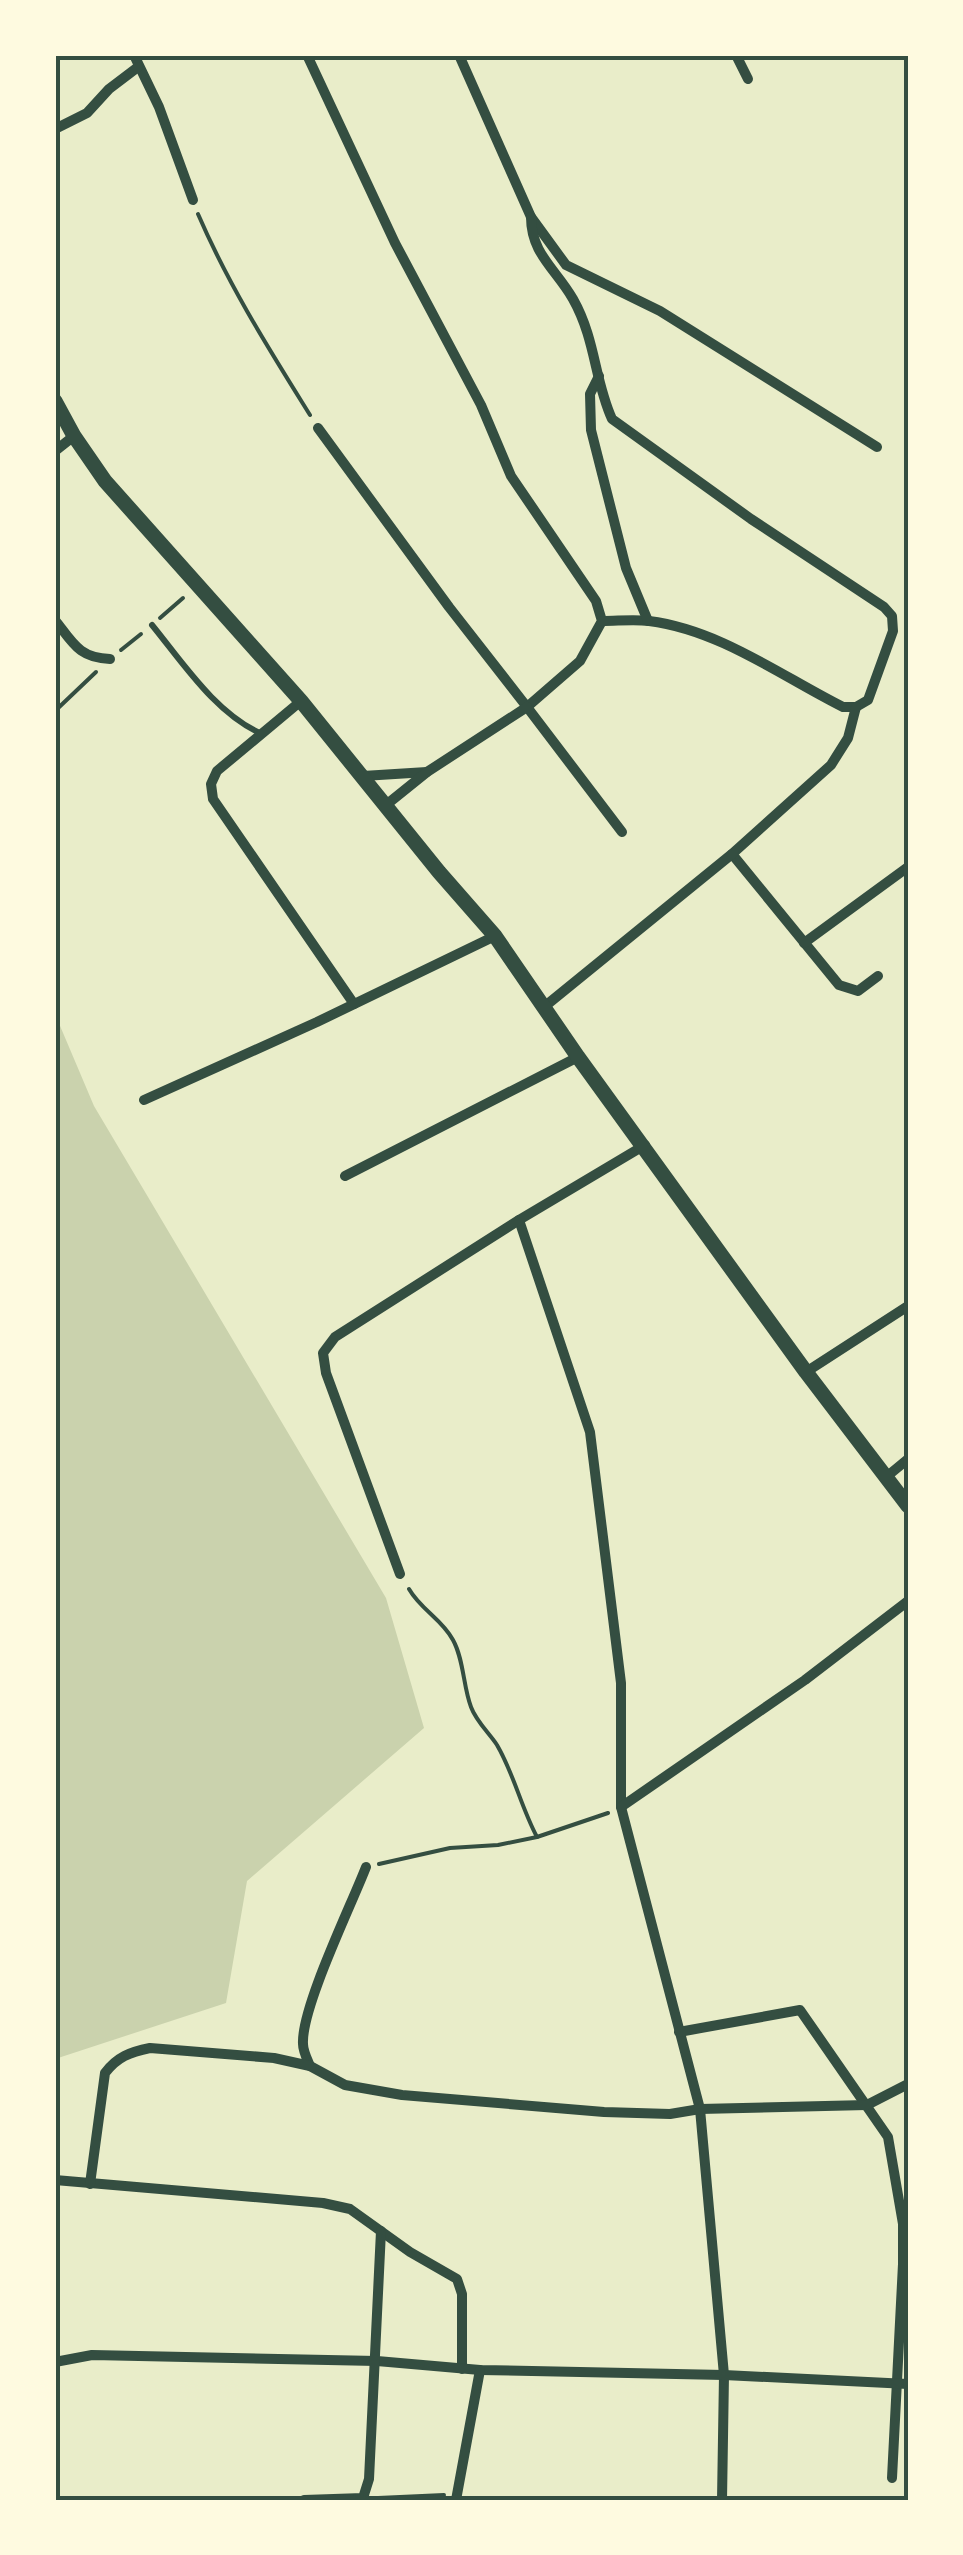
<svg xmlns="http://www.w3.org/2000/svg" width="963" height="2555" font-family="Helvetica,sans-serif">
  <rect width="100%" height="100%" fill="#e9edc9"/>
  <polygon fill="#cad2ad" points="55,1014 94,1106 386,1598 424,1728 247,1881 226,2003 55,2059"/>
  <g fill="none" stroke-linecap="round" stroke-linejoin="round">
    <g stroke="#344e41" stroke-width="4">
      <path d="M198 214C229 286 269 349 310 415"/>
      <polyline points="160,618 183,598"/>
      <polyline points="121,650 141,634"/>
      <polyline points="55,711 96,672"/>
      <path d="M409 1589C421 1610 442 1619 453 1640 464 1660 463 1686 471 1707 476 1721 489 1733 497 1745 514 1774 521 1807 537 1837"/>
      <polyline points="379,1864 450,1848 498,1845 537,1837 608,1813"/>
      <polyline points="378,2498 444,2495"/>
    </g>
    <path stroke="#344e41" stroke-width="6" d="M152 625C183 663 216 714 262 734"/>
    <g stroke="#344e41" stroke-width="10">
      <polyline points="134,55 159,107 193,200"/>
      <polyline points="307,55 395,243 481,405 511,476 596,601 602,621 580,661 527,707 449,607 318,428"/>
      <polyline points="459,55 531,217 566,265 660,311 877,447"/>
      <polyline points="736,55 748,79"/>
      <polyline points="55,129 87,113 109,89 138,67"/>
      <path d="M531 217C531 254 556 269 573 299 596 340 594 379 612 419L751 519 884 607 892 616 893 631 868 700 856 707H843C781 676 720 630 649 621 634 619 618 621 602 621"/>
      <polyline points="599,376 590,394 591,430 626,568 648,621"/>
      <polyline points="55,451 74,436"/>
      <path d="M55 620C73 643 79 658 110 659"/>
      <polyline points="301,701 217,771 211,784 213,799 354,1004"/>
      <polyline points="363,776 427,772"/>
      <polyline points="386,805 427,772 527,707 622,832"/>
      <polyline points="732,854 839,985 858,991 878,976"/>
      <polyline points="804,943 908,867"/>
      <polyline points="544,1007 732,854 831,765 848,738 856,707"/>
      <polyline points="144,1100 317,1022 495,936"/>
      <polyline points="345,1176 578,1057"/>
      <polyline points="519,1220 590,1432 621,1683 621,1807 700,2109 724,2375 722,2500"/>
      <polyline points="806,1372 908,1306"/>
      <polyline points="885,1478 908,1459"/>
      <polyline points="400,1574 326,1373 323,1353 335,1337 519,1220 645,1145"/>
      <polyline points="621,1807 805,1680 908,1601"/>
      <polyline points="679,2032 800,2010 888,2137 903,2224 903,2264 892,2478"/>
      <path d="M310 2066C307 2059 303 2051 303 2044 301 2008 351 1906 366 1867"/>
      <polyline points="55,2180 323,2203 350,2209 410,2252 457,2279 462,2294 462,2369"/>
      <path d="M90 2184 105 2073C117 2057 130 2052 150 2048L274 2058 310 2066 345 2085 402 2095 604 2112 670 2114 700 2109 867 2105 908 2084"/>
      <polyline points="55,2362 92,2355 377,2361 480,2370 724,2375 908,2384"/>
      <polyline points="304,2500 363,2498 369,2479 381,2231"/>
      <polyline points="456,2500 480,2370"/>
    </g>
    <polyline stroke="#344e41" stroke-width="15" points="55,401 74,436 105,481 301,701 439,872 495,936 578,1057 806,1372 908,1506"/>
  </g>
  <rect width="963" height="2555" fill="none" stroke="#fefae0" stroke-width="115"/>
  <rect x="58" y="58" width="848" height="2440" fill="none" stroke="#344e41" stroke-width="4"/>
</svg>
